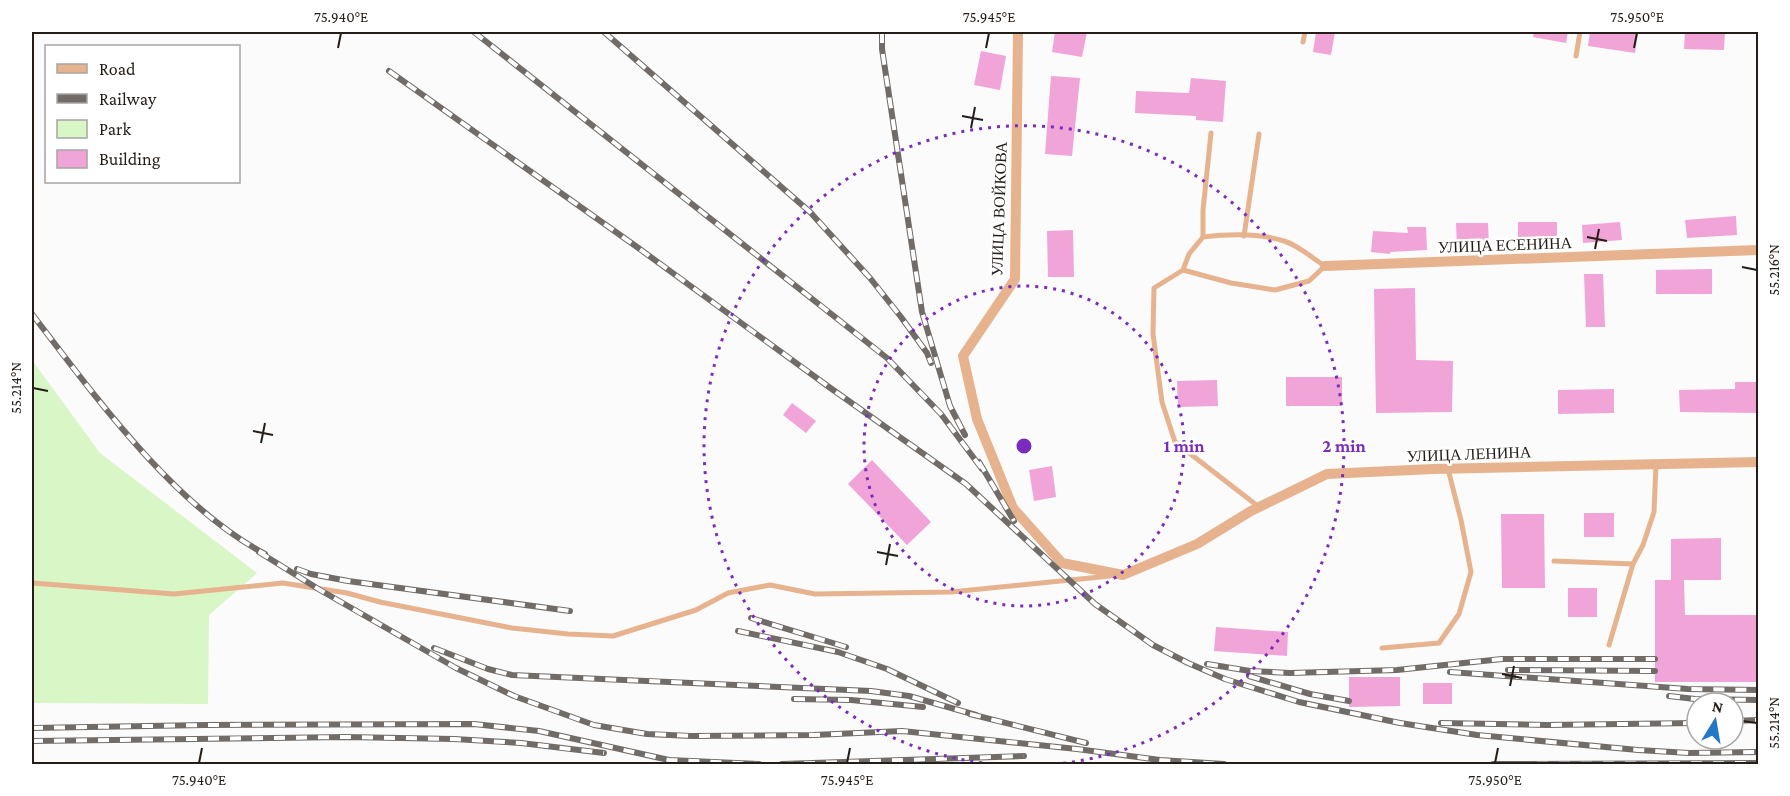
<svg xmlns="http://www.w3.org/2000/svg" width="1790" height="796" font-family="'Crimson Pro',serif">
  <rect width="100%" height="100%" fill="#fbfbfb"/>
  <polygon fill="#d8f6c6" points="32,360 100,453 257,573 209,615 208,704 32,703"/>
  <g fill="#f0a4d8">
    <polygon points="1055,32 1087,32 1082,57 1052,52"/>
    <polygon points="1316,32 1335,32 1331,55 1313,52"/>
    <polygon points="1534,32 1568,32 1566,43 1533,37"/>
    <polygon points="1590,32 1638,33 1635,53 1588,46"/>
    <polygon points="1685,32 1725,32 1724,50 1684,49"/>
    <polygon points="981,51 1006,56 1000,90 974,85"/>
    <polygon points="1051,76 1080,78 1072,156 1045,154"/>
    <polygon points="1191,78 1226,81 1223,122 1196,120 1196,116 1135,113 1136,91 1189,93"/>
    <polygon points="1736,216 1737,235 1687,238 1685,220"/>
    <rect x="1518" y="222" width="39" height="24"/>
    <polygon points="1620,222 1622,240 1583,243 1582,225"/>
    <polygon points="1456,223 1488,223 1489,246 1457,247"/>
    <polygon points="1407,227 1426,227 1427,250 1390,252 1390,254 1371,252 1373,231 1408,233"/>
    <polygon points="1073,230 1074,277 1048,277 1047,231"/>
    <polygon points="1712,269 1712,294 1656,294 1656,270"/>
    <polygon points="1584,274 1603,274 1605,327 1586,327"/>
    <polygon points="1415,288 1416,360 1453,361 1452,412 1376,413 1374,289"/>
    <rect x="1286" y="377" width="56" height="29"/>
    <polygon points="1217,380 1218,406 1178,407 1177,381"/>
    <polygon points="1735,382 1758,382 1758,413 1680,412 1679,390 1735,389"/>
    <polygon points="1614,389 1614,413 1558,414 1558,390"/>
    <polygon points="792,403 816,421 806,433 783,415"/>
    <polygon points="872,460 931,522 907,545 848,484"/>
    <polygon points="1052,466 1056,497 1034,501 1029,470"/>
    <rect x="1584" y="513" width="30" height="24"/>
    <polygon points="1501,514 1544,514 1545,588 1502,588"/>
    <polygon points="1721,538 1721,580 1684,580 1685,615 1758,615 1758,682 1655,682 1655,580 1671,580 1671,539"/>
    <rect x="1568" y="588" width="29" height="29"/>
    <polygon points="1216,627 1288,632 1287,656 1214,651"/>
    <polygon points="1349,677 1400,677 1400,706 1349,707"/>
    <rect x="1423" y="683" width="29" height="21"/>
  </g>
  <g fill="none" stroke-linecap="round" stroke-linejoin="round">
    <g stroke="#e6b38e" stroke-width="5">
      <polyline points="1303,42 1305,32"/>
      <polyline points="1576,56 1580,32"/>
      <polyline points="1244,236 1259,134"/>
      <polyline points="1203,237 1203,210 1211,133"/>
      <path d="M1183 270 1231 283 1275 290 1309 281 1325 266C1312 258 1298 245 1284 241 1259 233 1229 234 1203 237L1189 254 1183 270 1154 288 1153 334 1162 402 1175 442 1259 507"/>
      <polyline points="1554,561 1633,564"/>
      <polyline points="32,583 174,594 283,583 347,593 380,602 512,628 568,634 613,636 696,610 728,593 770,585 815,594 951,592 1110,576"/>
      <polyline points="1609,645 1633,564 1643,545 1654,512 1656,464"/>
      <polyline points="1382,648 1439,643 1459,614 1471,572 1461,520 1448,469"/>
    </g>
    <g stroke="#e6b38e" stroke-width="10">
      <polyline points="1018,32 1015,279 963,356 977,419 1013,508 1062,563 1123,575 1197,544 1251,511 1327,474 1433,469 1758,462"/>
      <polyline points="1325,266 1758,250"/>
    </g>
    <defs>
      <g id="rail">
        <polyline points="474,32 887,358 941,414 982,469"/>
        <polyline points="604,32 810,212 870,278 901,317 927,353 931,363"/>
        <polyline points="882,32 882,49 922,312 950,406 965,435"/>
        <polyline points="389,71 637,247 829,387 966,484 1095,604 1153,645 1188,663 1225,679 1299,702 1400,723 1477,735 1638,750 1689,753 1758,752"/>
        <path d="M32 314C94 395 173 505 265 554"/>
        <polyline points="979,462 1014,521"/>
        <polyline points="259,552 320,590 456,668 514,696 594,725 647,734 691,736 814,735 902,731 1077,749 1160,760 1224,764"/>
        <polyline points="297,569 311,574 348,581 570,611"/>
        <polyline points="751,618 846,647"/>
        <polyline points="738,631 838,652 887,669 958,703"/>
        <polyline points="434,648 488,669 512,675 871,691 909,696 976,715"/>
        <polyline points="1207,664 1250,671 1290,673 1397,670 1502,659 1655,659"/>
        <polyline points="1508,670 1655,671"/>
        <polyline points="1450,672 1688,689 1758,690"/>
        <polyline points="1249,676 1310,694 1349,701"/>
        <polyline points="1669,696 1695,699 1758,700"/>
        <polyline points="794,699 851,700 923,707"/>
        <polyline points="970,714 1086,743"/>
        <polyline points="1733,721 1758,720"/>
        <polyline points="1441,723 1547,725 1697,723"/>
        <polyline points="32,728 205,725 474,724 539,731 669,760 759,764"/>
        <polyline points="32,741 346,737 454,739 521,743 604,753"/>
        <polyline points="782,764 1024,756"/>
        <polyline points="1493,764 1758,763"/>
      </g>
    </defs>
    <use href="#rail" stroke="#716c68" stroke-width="6"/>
    <use href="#rail" stroke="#fff" stroke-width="4" stroke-dasharray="11" stroke-linecap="butt"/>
  </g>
  <path fill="none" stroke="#251d17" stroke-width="2" d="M338 48 341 33M986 48 989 33M1634 48 1637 33M962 116 983 120M971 128 975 107M1587 237 1607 241M1595 249 1599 229M1742 267 1757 270M33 388 48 391M253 431 273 435M261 443 265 423M877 552 898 556M886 565 890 544M1502 674 1522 678M1510 686 1514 666M1742 721 1757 723M199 763 202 748M847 763 850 748M1495 763 1498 748"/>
  <g fill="none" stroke="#7b2cbf" stroke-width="3" stroke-dasharray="3 6">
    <circle cx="1024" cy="446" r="160"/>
    <path d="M991 764A320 320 0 1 1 1057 764"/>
  </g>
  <g text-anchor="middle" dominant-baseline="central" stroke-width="5" stroke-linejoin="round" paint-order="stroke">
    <g font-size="16" fill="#251d17" stroke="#fff">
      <text transform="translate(999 209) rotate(-88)">УЛИЦА ВОЙКОВА</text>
      <text transform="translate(1505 245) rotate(-2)">УЛИЦА ЕСЕНИНА</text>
      <text transform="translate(1469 454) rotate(-2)">УЛИЦА ЛЕНИНА</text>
    </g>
  </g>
  <circle cx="1024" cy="446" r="9" fill="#7b2cbf" stroke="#fff" stroke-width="3"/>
  <g font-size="18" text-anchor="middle" font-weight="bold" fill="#7b2cbf" stroke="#fff" stroke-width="5" stroke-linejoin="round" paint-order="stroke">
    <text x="1184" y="452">1 min</text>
    <text x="1344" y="452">2 min</text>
  </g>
  <rect width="1790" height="796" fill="none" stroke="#ffffff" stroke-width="66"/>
  <rect x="45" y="45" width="195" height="138" fill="#ffffff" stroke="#a8a5a2" stroke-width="1.5"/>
  <rect x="57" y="64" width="30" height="9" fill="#e6b38e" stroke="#a8a5a2" stroke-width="1.5"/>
  <text x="99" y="75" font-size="18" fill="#251d17">Road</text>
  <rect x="57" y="94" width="30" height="9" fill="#716c68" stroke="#a8a5a2" stroke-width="1.5"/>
  <text x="99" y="105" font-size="18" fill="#251d17">Railway</text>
  <rect x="57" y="120" width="30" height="18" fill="#d8f6c6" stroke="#a8a5a2" stroke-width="1.5"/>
  <text x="99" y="135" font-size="18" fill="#251d17">Park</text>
  <rect x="57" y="150" width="30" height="18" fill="#f0a4d8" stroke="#a8a5a2" stroke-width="1.5"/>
  <text x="99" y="165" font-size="18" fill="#251d17">Building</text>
  <g transform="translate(1715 721) rotate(11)"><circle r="28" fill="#ffffff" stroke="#a8a5a2" stroke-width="1.5"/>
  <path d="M0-4.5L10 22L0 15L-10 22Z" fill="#2378c6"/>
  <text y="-9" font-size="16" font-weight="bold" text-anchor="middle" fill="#251d17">N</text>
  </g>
  <rect x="33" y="33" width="1724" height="730" fill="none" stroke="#251d17" stroke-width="2"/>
  <g font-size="15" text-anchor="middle" fill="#251d17">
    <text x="341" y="22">75.940°E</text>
    <text x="989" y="22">75.945°E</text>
    <text x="1637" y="22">75.950°E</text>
    <text transform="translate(1774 270) rotate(-90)" y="5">55.216°N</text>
    <text transform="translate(16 388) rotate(-90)" y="5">55.214°N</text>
    <text transform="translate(1774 723) rotate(-90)" y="5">55.214°N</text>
    <text x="199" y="785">75.940°E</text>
    <text x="847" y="785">75.945°E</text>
    <text x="1495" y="785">75.950°E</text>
  </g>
</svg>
